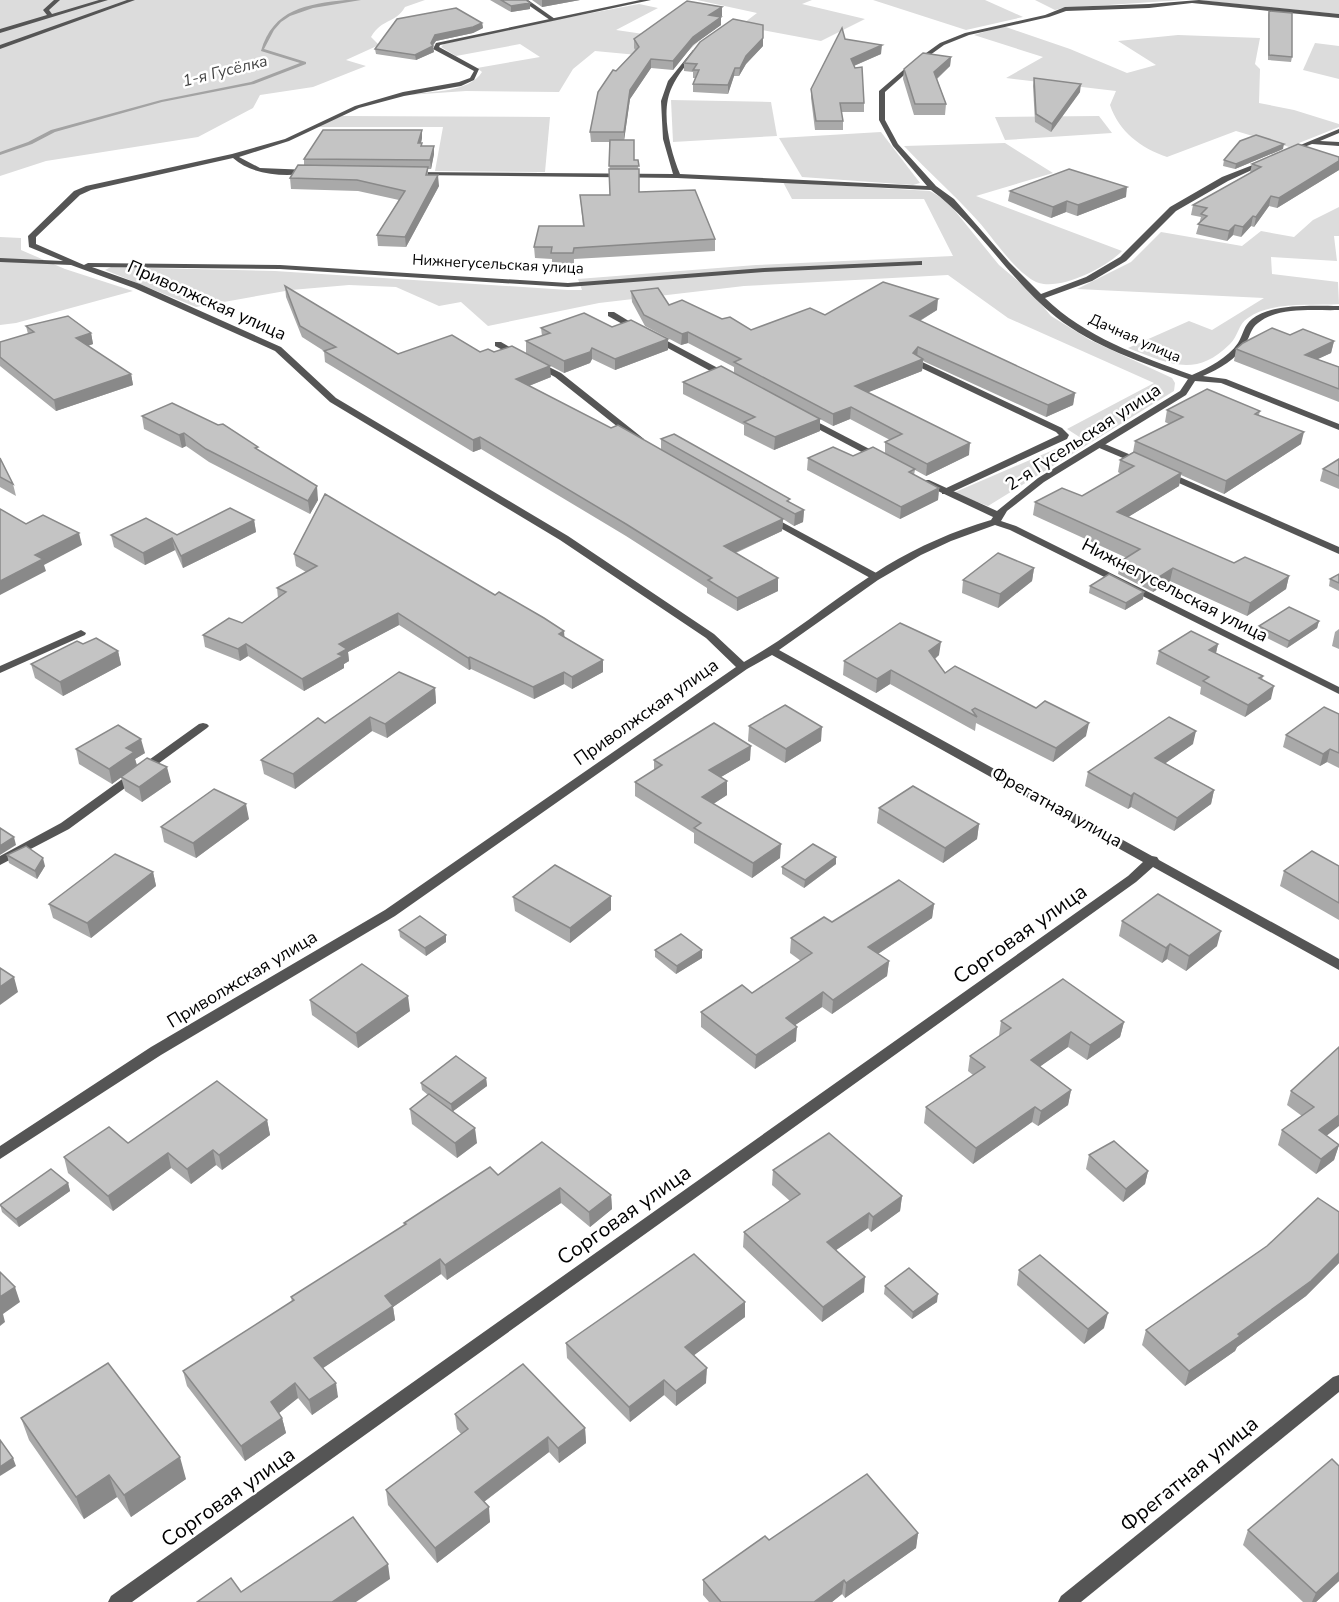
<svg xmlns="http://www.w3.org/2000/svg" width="1339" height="1602" font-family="'Nunito Sans',sans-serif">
  <rect width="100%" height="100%" fill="#fff"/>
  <g fill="#dcdcdc">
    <path d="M0 0H425L405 7C395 24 382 18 371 37L379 45 346 60 366 66 313 87 260 95 253 108 198 137 46 161 0 176Z"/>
    <polygon points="697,0 812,0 802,4 865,19 821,41 740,26 757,13"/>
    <polygon points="873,0 985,0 1023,17 966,30"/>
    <polygon points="1035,0 1183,0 1063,8 1055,10"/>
    <polygon points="1197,0 1339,0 1339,14"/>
    <path d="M639 4 658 8 616 30 698 42 680 59 595 51 573 69 559 92 466 91 408 95C430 91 469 93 482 72L477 68 540 57 520 44 456 56 441 47 444 44 507 29Z"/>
    <path d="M1003 26 1070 49 1127 73 1156 65 1118 41 1178 35 1260 38 1255 64 1260 69 1259 103 1294 110 1339 124V127L1289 147 1236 131 1167 157C1141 148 1119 132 1110 105L1116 91 1006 78 1043 57 974 35Z"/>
    <polygon points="1315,43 1339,46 1339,79 1303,70"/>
    <polygon points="671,100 771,102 777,136 673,142"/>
    <polygon points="342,116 550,117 545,172 435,171 443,127 315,127"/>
    <polygon points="1099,116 1112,133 1005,140 995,117"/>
    <polygon points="881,132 920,183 913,185 802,177 779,138"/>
    <path d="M1005 143 1053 173 976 196 1122 251C1107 267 1062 290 1039 283 1017 275 994 239 978 221 955 195 928 172 904 146Z"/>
    <polygon points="783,182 930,191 947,201 999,265 1031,292 1051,316 1090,340 1172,378 1175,383 1174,391 988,506 953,493 1081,438 1067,429 1154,383 1008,318 948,275 744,286 599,303 488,326 461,302 439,306 396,287 349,285 291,290 196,307 105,270 111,267 275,271 568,290 582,290 578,279 756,265 953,256 924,199 792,199"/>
    <path d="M1339 207V236H1334L1337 261 1271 257 1272 274 1338 282 1339 304C1311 306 1272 301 1248 318 1238 324 1238 337 1230 344 1195 379 1168 363 1128 348L1189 321 1212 330 1264 298 1077 289 1131 262 1161 232 1242 246 1261 231 1294 237 1313 220Z"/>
    <polygon points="0,237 21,238 21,250 65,269 133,291 16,323 0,325"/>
  </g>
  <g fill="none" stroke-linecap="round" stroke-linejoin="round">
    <path fill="#a3a3a3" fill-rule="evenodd" d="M346 0H361L313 8 290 16 281 22 274 30 264 49 306 62V64L254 84 162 102 55 132 32 144 0 155V152L28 142 51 130 161 100 251 82 300 63 261 51C273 9 307 4 346 0Z"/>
    <g fill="#555" fill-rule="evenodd">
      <polygon points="521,0 528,0 555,19 550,20"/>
      <polygon points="495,342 501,342 523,355 516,357 495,346"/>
      <polygon points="918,360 1062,428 1069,435 1067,439 948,494 942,494 942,490 1059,435 1056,432 915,365 914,363"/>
      <polygon points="537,361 561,373 644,439 644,443 638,443 555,377 534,366 534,362"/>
      <polygon points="1100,442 1143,460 1145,462 1143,464 1137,464 1097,447 1097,443"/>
      <polygon points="1166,471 1339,547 1339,554 1163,476 1161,474"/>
      <polygon points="769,515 880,575 881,577 876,580 872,579 766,520 764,518"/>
    </g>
    <g fill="#555" fill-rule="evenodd">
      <polygon points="54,0 60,0 49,10 52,14 99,0 108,0 0,33 0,29 47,15 43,10"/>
      <polygon points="127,0 135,0 0,49 0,45"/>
      <path d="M640 0H651L440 45 439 47 479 69 474 80 461 86 404 96 359 108 289 141 239 157 260 168 309 170 311 171V173C286 177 253 176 233 158L91 190 80 195 36 237V244L84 265 88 263 280 265 568 283 764 268 922 261V265H919L764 272 568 287 280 269 92 267 140 284 281 347 336 398 568 536 714 634 744 662C794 634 837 596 886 566 919 546 954 531 991 520L993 517 923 484V480H929L997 511 1038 478 1180 391 1188 379C1143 363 1094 347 1056 317 1009 280 979 225 931 190L677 178 414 175 412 174V172L673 174 663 139 661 101 668 81 693 50 696 52C688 63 678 74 672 87 660 111 670 150 680 174L927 186 893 146 879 120V91L908 66 940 43 965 33 1045 15 1065 7 1149 4 1199 0 1339 14V18L1192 3 1149 8 1066 11 1049 17 969 35 944 45 912 68 885 92V120L898 144 936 186 954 199 1009 262 1041 294 1086 277 1120 257 1170 207 1222 177 1263 161H1267V163L1228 181 1176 211 1126 261 1092 281 1045 298C1085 337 1140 356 1192 375 1208 368 1228 358 1238 343 1243 335 1244 325 1252 319 1272 303 1314 306 1339 306V310C1315 311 1278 306 1258 323 1251 328 1250 336 1246 343 1237 359 1219 369 1203 376L1226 379 1339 424V430L1221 383 1195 381 1186 395 1044 482 1007 511 1001 521 1016 526 1339 687V694L1010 530 995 525 951 541 921 555 878 580 779 650 1152 856 1157 857 1159 860 1339 959V970L1153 867 1136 882 132 1602H108L111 1596 1128 876 1143 862 772 655 747 669 395 916 161 1055 0 1159V1146L151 1047 385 910 736 667 706 638 560 540 330 402 275 351 134 288 71 265 0 262V258L63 261 29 247 28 236 74 191 86 186 232 154 285 139 355 106 403 92 459 82 470 78 474 71 433 49 436 43Z"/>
      <polygon points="1339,129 1339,133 1320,141 1339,142 1339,146 1312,144 1291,152 1286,151"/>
      <polygon points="608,312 614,312 642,329 635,331 608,316"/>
      <polygon points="656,335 731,375 732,377 725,379 653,340 652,338"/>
      <polygon points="806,416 881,455 883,457 881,459 875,459 803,421 803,417"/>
      <polygon points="81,630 86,633 85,635 0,673 0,666"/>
      <polygon points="203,723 207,724 209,726 207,728 69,829 0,865 0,856 61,823 199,724"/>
      <polygon points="1339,1375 1339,1392 1081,1602 1058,1602 1061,1596 1333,1377"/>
    </g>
  </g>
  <g fill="#a9a9a9">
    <polygon points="490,0 526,0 530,9 511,12"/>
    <polygon points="532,0 580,0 542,7"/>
    <polygon points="722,7 722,16 720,17 721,25 693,45 673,70 651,68 630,99 624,140 634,160 638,160 639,192 715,239 715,251 574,259 574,264 552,264 552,259 535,258 534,247 583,226 580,195 610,195 609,142 591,142 590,132 616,71 635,50 634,48 634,39"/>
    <polygon points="1269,11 1292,57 1291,62 1268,60 1268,15"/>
    <polygon points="482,23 483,28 473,33 436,41 433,46 434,52 416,60 376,54 375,49"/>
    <polygon points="845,39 881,54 854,66 864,103 864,112 841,112 843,121 843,130 815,130 811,98 811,89"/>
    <polygon points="763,46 746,64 739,76 734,76 728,94 693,92 693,84 695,78 693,78 693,72 684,71 684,63"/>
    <polygon points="951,57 950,66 937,79 946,104 945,115 914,115 903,79 904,69"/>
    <polygon points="1034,78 1080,92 1051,132 1035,122 1033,86"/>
    <polygon points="422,130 422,138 421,143 422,146 434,154 431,169 428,169 428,175 439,186 406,247 378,246 377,235 399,200 358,191 291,189 290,178 304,166 304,159"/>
    <polygon points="1283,149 1235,169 1223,166 1224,160"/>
    <polygon points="1339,157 1339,170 1277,208 1269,206 1254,227 1251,226 1241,237 1233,235 1227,241 1196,234 1201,217 1191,215 1193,205 1250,173 1252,164"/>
    <polygon points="1010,191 1126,197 1077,216 1066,212 1051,218 1008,201"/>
    <polygon points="285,286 398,354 480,352 494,352 551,377 529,386 611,428 661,450 661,439 804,510 803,522 794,526 783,519 782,531 736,553 778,578 778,591 737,611 707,593 707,588 626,536 481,449 473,452 325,362 324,351 302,337 286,297"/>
    <polygon points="631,291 669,305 722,319 751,330 825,315 937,310 920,321 1075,393 1073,405 1046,417 923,361 922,371 868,392 969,455 926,476 915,470 914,475 939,488 938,500 900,519 807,470 808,458 853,456 885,454 885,442 890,440 850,419 833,426 820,419 820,431 774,450 744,435 744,425 683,394 683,382 734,373 734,367 688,343 681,345 645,326 632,302"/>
    <polygon points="26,326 91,333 93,344 88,346 131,374 133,385 56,411 0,366 0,342 28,334"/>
    <polygon points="612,327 668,350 615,370 592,359 590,363 564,373 526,353 526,341 542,336 541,328"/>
    <polygon points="1290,335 1334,341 1331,353 1317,359 1339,367 1339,402 1234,361 1236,349"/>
    <polygon points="1167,410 1260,411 1259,415 1301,444 1224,494 1181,475 1179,486 1128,517 1234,563 1289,576 1286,589 1247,616 1170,581 1153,592 1118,574 1121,561 1127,558 1033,515 1035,502 1082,496 1121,474 1118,472 1120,460 1133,452 1135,441 1169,424 1165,422"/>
    <polygon points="142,416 258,450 318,500 310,514 209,462 186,446 182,448 144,429"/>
    <polygon points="0,458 13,484 16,496 0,487"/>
    <polygon points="1339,459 1339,489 1320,481 1323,469"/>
    <polygon points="254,520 256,532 183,568 175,550 145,565 114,547 111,535 177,535"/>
    <polygon points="294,554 495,595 564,631 564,637 603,672 572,689 564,684 534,699 471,669 469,670 399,625 348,652 349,661 344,664 344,668 304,691 248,656 240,661 205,647 203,635 242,623 278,598 277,588 306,572 296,566"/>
    <polygon points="1034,568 1032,581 998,608 962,593 963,580"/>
    <polygon points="1339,574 1339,591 1329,586 1330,579"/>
    <polygon points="1090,586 1143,599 1125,610 1089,593"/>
    <polygon points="1319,621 1317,628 1287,648 1257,633 1259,626"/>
    <polygon points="1339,629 1339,649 1332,646 1335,632"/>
    <polygon points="83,644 118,651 121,665 63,696 35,678 31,664"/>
    <polygon points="1218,644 1216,653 1263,676 1262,680 1271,699 1245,717 1200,694 1201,687 1156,664 1159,651"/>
    <polygon points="939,655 935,659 945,673 1086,736 1053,762 976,723 975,731 890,684 876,693 843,675 844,661"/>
    <polygon points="435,688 436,703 387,738 372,731 295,789 264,774 261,760 325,723"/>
    <polygon points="1339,714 1339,768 1327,762 1320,766 1283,747 1286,735"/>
    <polygon points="749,726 821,741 785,763 748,741"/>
    <polygon points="1193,744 1165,763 1214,790 1211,804 1174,831 1131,807 1128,809 1085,786 1088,772"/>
    <polygon points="76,749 145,753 135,759 137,765 171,782 142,802 125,791 121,777 112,784 79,764"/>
    <polygon points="654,760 750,760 721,777 727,781 727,795 713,804 780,858 752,878 694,843 694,833 635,796 635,782 654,770"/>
    <polygon points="879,808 979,824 977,839 943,863 877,823"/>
    <polygon points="249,819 196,858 164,842 161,827"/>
    <polygon points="7,855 45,866 37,879 9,863"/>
    <polygon points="836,864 804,888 782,874 782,867"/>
    <polygon points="1339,866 1339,920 1280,886 1284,871"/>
    <polygon points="153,872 156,886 91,938 53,918 49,904"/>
    <polygon points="513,897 611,910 570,943 515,911"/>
    <polygon points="934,904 932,918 878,954 889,961 887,976 832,1014 822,1007 795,1025 796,1041 755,1069 701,1027 701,1012 752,993 801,961 790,953 791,938 832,922"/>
    <polygon points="1122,921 1217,946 1186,971 1167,959 1162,963 1119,936"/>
    <polygon points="399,930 446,942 426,956 400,937"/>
    <polygon points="655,950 702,958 676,974 655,957"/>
    <polygon points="310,1000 410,1011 358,1048 312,1015"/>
    <polygon points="1001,1021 1124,1022 1120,1037 1087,1060 1068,1047 1040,1066 1071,1090 1068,1105 1038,1126 1032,1122 973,1164 924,1123 926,1107 973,1075 968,1071 970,1056 999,1036"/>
    <polygon points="1339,1047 1326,1136 1339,1145 1334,1160 1316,1174 1278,1145 1282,1130 1302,1116 1287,1105 1291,1091"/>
    <polygon points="486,1078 487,1086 453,1111 477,1143 457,1158 412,1124 410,1109 428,1095 422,1090 421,1083"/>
    <polygon points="267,1120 270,1135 222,1170 216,1165 191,1184 171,1168 113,1211 68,1173 64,1157 128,1143"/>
    <polygon points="1089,1155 1148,1171 1145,1184 1123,1202 1086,1169"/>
    <polygon points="773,1170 902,1196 900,1211 871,1232 868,1228 836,1250 864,1292 822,1322 743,1247 744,1232 790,1201 772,1185"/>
    <polygon points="498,1175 611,1195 612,1209 590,1227 561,1203 447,1280 441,1274 393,1307 395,1320 323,1368 338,1397 312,1415 298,1398 279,1413 282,1418 286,1433 245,1461 187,1386 183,1371 292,1302 291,1297 405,1225 404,1223"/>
    <polygon points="68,1183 70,1191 19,1227 2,1212 0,1204"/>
    <polygon points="1339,1212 1339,1263 1306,1296 1237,1347 1235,1351 1185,1386 1142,1345 1146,1330 1267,1246"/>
    <polygon points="1019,1270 1104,1328 1084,1344 1017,1285"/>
    <polygon points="885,1286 937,1302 912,1319 884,1294"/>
    <polygon points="745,1302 745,1317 694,1355 706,1383 676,1406 664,1395 630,1422 567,1358 566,1343"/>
    <polygon points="455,1414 585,1428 586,1443 559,1463 549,1452 484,1502 490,1522 437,1563 388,1505 386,1490 461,1434 457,1429"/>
    <polygon points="21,1418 186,1479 131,1517 117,1497 84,1519 29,1440"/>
    <polygon points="1248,1530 1339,1581 1316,1602 1303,1602 1243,1545"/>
    <polygon points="918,1533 916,1548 845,1598 842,1594 832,1602 709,1602 703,1595 703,1580 769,1540"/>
  </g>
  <g fill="#898989">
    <polygon points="542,0 580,0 542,7"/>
    <polygon points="530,3 530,9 511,12 511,6"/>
    <polygon points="722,7 722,16 709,23 709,15"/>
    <polygon points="721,17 721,25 693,45 673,70 673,61 693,37"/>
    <polygon points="482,23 483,28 473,33 436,41 431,47 433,46 434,52 416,60 415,55 431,43 435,35"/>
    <polygon points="763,38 763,46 746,64 739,76 740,68 746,56"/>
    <polygon points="882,45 881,54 851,67 851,59"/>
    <polygon points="951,57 950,66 933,82 934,72"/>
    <polygon points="651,59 651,68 630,99 624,141 624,132 630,90"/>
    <polygon points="735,68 734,76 728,94 728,85"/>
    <polygon points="1081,84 1080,92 1051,132 1052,124"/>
    <polygon points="422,130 422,138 419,151 418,143"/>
    <polygon points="1284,144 1283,149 1235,169 1236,164"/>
    <polygon points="434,146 434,154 431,169 430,160"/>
    <polygon points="1339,161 1339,170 1277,208 1279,198"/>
    <polygon points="438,175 439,186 406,247 405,237"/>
    <polygon points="1127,187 1126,197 1077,216 1078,205"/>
    <polygon points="1271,196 1269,206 1254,227 1256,217"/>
    <polygon points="1067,201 1066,212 1051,218 1053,207"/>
    <polygon points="1253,216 1251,226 1241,237 1243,227"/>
    <polygon points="1235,225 1233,235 1227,241 1229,231"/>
    <polygon points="938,299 937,310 909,327 910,316"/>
    <polygon points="688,332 688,343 681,345 682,334"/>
    <polygon points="91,333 93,344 78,349 76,338"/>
    <polygon points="668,339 668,350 615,370 615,359"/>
    <polygon points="1334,341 1331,353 1303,366 1305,355"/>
    <polygon points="918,347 917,358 923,359 922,371 854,398 855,386 913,353"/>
    <polygon points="592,348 592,359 590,363 564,373 564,361"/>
    <polygon points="550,366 551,377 516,391 516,379"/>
    <polygon points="131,374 133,385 56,411 54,400"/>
    <polygon points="1075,393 1073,405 1046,417 1048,405"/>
    <polygon points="851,407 850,419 833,426 833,414"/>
    <polygon points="820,419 820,431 774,450 775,437"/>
    <polygon points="1304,432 1301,444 1224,494 1226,481"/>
    <polygon points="184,433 186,446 182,448 179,435"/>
    <polygon points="480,437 481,449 473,452 473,440"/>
    <polygon points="970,443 969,455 926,476 927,464"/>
    <polygon points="1181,473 1179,486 1115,525 1117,512"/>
    <polygon points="317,486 318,500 310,514 308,501"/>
    <polygon points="939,488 938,500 900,519 901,507"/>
    <polygon points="804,510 803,522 794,526 795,514"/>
    <polygon points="783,519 782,531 723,558 724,546"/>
    <polygon points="254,520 256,532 183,568 181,556"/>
    <polygon points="79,533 82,545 44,565 46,571 0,595 0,581 35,555"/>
    <polygon points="172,538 175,550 145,565 143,553"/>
    <polygon points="1034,568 1032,581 998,608 1000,594"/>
    <polygon points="1173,568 1170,581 1153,592 1156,579"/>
    <polygon points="1289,576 1286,589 1247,616 1250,603"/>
    <polygon points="778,578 778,591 737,611 737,598"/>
    <polygon points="1144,592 1143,599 1125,610 1126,603"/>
    <polygon points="398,613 399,625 348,652 349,661 344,664 344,668 304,691 302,679 339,644"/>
    <polygon points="1319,621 1317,628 1287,648 1289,641"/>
    <polygon points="564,631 565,643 559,634"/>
    <polygon points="941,642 939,655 928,664 929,651"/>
    <polygon points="246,644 248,656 240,661 238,649"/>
    <polygon points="1218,644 1215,657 1209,650"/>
    <polygon points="118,651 121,665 63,696 60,682"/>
    <polygon points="470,657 471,669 469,670 468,658"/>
    <polygon points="603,660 603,672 572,689 572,677"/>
    <polygon points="891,670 890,684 876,693 877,679"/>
    <polygon points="564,672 564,684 534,699 533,687"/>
    <polygon points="1274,686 1271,699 1245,717 1248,705"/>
    <polygon points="435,688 436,703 387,738 385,724"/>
    <polygon points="370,717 372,731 295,789 293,774"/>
    <polygon points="1089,723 1086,736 1053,762 1056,748"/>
    <polygon points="822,727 821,741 785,763 786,749"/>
    <polygon points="1196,731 1193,744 1153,772 1155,758"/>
    <polygon points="141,739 145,753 135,759 137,766 112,784 109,769 126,748"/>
    <polygon points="751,746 750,760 709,784 709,770"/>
    <polygon points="1330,749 1327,762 1320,766 1323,754"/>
    <polygon points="167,767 171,782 142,802 139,787"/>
    <polygon points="727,781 727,795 701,812 702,797"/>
    <polygon points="1214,790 1211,804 1174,831 1177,818"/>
    <polygon points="1134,793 1131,807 1128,809 1131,796"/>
    <polygon points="246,804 249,819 196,858 193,843"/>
    <polygon points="979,824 977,839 943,863 945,848"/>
    <polygon points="14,837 16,845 0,855 0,846"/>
    <polygon points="781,844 780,858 752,878 753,863"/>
    <polygon points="836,857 836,864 804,888 805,880"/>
    <polygon points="43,858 45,866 37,879 35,871"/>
    <polygon points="153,872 156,886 91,938 87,923"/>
    <polygon points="611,896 611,910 570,943 570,928"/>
    <polygon points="934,904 932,918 867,961 868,947"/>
    <polygon points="1221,931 1217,946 1186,971 1189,956"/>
    <polygon points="446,935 446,942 426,956 425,948"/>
    <polygon points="1170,944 1167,959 1162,963 1166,948"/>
    <polygon points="702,950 702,958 676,974 677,966"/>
    <polygon points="889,961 887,976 832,1014 833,1000"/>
    <polygon points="14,977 18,992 0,1005 0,987"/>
    <polygon points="823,992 822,1007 785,1032 786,1018"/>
    <polygon points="408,996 410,1011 358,1048 356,1033"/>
    <polygon points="1124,1022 1120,1037 1087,1060 1090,1045"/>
    <polygon points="797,1027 796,1041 755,1069 756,1055"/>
    <polygon points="1071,1032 1068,1047 1028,1075 1031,1060"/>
    <polygon points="486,1078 487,1086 452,1112 451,1104"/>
    <polygon points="1071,1090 1068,1105 1038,1126 1041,1111"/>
    <polygon points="1035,1107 1032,1122 973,1164 976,1148"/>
    <polygon points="1339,1115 1339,1126 1315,1145 1319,1130"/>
    <polygon points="267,1120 270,1135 222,1170 219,1155"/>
    <polygon points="475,1128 477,1143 457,1158 455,1143"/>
    <polygon points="1339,1145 1334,1160 1316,1174 1321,1159"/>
    <polygon points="213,1150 216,1165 191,1184 187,1169"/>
    <polygon points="168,1153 171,1168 113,1211 108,1196"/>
    <polygon points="1148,1171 1145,1184 1123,1202 1126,1189"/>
    <polygon points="68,1183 70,1191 19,1227 16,1219"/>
    <polygon points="560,1188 561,1203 447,1280 445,1265"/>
    <polygon points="611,1195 612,1209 590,1227 589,1212"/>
    <polygon points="902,1196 900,1211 871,1232 873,1217"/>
    <polygon points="869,1213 868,1228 826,1257 827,1242"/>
    <polygon points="1339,1253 1339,1263 1306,1296 1237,1347 1235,1351 1185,1386 1189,1371 1238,1334"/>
    <polygon points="440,1259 441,1274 393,1307 395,1320 317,1372 314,1358 385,1296"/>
    <polygon points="865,1277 864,1292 822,1322 823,1307"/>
    <polygon points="15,1287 20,1302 3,1314 5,1322 0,1326 0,1297"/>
    <polygon points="938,1294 937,1302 912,1319 913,1312"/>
    <polygon points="745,1302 745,1317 685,1362 685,1347"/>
    <polygon points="1108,1313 1104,1328 1084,1344 1088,1329"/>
    <polygon points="707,1368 706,1383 676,1406 676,1391"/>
    <polygon points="664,1380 664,1395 630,1422 629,1407"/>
    <polygon points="295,1383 298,1398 274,1417 271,1402"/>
    <polygon points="336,1383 338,1397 312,1415 309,1400"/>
    <polygon points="282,1418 286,1433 245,1461 241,1446"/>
    <polygon points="585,1428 586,1443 559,1463 558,1448"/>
    <polygon points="548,1437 549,1452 477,1507 475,1492"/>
    <polygon points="180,1457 186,1479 131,1517 124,1495"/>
    <polygon points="13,1458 16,1466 0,1476 0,1467"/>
    <polygon points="109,1475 117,1497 84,1519 76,1497"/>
    <polygon points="489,1507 490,1522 437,1563 435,1548"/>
    <polygon points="918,1533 916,1548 845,1598 846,1583"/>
    <polygon points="388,1564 390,1579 356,1602 332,1602"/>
    <polygon points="1339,1572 1339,1581 1316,1602 1312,1602 1316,1593"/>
    <polygon points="844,1580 842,1594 832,1602 814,1602"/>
  </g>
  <g fill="#c4c4c4" stroke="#898989" stroke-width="1.5">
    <polygon points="501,0 526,0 530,3 511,6"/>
    <polygon points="687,1 722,7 709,15 721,17 693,37 673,61 651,59 630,90 624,132 590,132 598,92 613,70 616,71 639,47 634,39"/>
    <polygon points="456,8 482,23 473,27 435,35 431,43 433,46 415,55 375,49 397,19"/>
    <polygon points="1269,11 1292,13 1292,57 1269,55"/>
    <polygon points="733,19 763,25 763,38 746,56 740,68 735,68 728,85 693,84 699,70 693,70 697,64 684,63 700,42"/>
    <polygon points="842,28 845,39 882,45 851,59 855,68 862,67 864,103 840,103 843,121 816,121 811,89"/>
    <polygon points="923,53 951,57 934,72 946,104 915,104 904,69"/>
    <polygon points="1034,78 1081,84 1052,124 1036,114"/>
    <polygon points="323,130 422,130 418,143 422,143 421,146 434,146 430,160 304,159"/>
    <polygon points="1256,135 1284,144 1236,164 1224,160 1240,141"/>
    <polygon points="610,140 634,140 634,160 638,160 639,166 609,166"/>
    <polygon points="1298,144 1339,157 1339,161 1279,198 1271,196 1256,217 1253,216 1243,227 1235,225 1229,231 1198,224 1207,216 1201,214 1207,208 1193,205 1261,167 1252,164"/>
    <polygon points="298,165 428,167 426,175 438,175 405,237 377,235 405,191 357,180 290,178"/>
    <polygon points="609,169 639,169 639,192 695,190 715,239 574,248 573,253 551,253 552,247 534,247 539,226 584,226 580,195 610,195"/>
    <polygon points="1069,169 1127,187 1078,205 1067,201 1053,207 1010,191"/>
    <polygon points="883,282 938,299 910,316 1075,393 1048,405 918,347 913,353 923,359 855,386 970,443 927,464 885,442 902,434 851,407 833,414 734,362 741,359 688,332 682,334 644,315 631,291 658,288 669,305 682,300 722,319 730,317 751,330 810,308 825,315"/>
    <polygon points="285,286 398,354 452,335 480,352 488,349 494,352 512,346 550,366 516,379 611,428 618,425 783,519 724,546 778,578 737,598 708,580 712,578 626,524 480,437 473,440 324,351 336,347 300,326"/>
    <polygon points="584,313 612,327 631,320 668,339 615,359 592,348 590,352 564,361 526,341 550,333 541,328"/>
    <polygon points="68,316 91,333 76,338 131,374 54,400 0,357 0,342 34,332 26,326"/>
    <polygon points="1272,328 1290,335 1303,329 1334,341 1305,355 1339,367 1339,389 1236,349 1243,343"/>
    <polygon points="721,366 820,419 775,437 744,422 755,417 683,382"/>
    <polygon points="1207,389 1260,411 1255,414 1304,432 1226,481 1135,441 1183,417 1167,410"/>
    <polygon points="172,403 218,425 223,424 258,447 255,448 317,486 308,501 206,449 184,433 179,435 142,416"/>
    <polygon points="674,434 790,499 787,501 804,510 795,514 661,439"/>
    <polygon points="833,447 853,456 873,447 915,469 909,472 939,488 901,507 808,458"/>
    <polygon points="1134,452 1181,473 1117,512 1234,563 1245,557 1289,576 1250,603 1173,568 1156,579 1121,561 1140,549 1035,502 1062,488 1082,496 1134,466 1120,460"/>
    <polygon points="0,458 13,484 0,477"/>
    <polygon points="1339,459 1339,476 1323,469"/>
    <polygon points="325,494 495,595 499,592 544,618 564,631 559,634 603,660 572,677 564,672 533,687 470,657 468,658 398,613 339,644 347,649 338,654 343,656 302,679 246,644 238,649 203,635 229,618 242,623 286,592 277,588 317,566 294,554"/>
    <polygon points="230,508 254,520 181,556 172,538 143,553 111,535 146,518 177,535"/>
    <polygon points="0,509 26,524 43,515 79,533 35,555 43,559 0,581"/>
    <polygon points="998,553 1034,568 1000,594 963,580"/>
    <polygon points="1109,574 1144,592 1126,603 1090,586"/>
    <polygon points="1339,574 1339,583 1330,579"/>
    <polygon points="1289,607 1319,621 1289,641 1259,626"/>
    <polygon points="900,623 941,642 929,651 945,673 955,666 1036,708 1045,701 1089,723 1056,748 975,708 972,710 977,717 891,670 877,679 844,661"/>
    <polygon points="1191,631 1218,644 1209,650 1263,676 1259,678 1274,686 1248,705 1203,681 1209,677 1159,651"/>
    <polygon points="96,638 118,651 60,682 31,664 77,641 83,644"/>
    <polygon points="399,672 435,688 385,724 370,717 293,774 261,760 318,718 325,723"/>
    <polygon points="785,705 822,727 786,749 749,726"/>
    <polygon points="1324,707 1339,714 1339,753 1330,749 1323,754 1286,735"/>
    <polygon points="1169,717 1196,731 1155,758 1214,790 1177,818 1134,793 1131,796 1088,772"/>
    <polygon points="714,723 751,746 709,770 727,781 702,797 781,844 753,863 694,828 701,823 635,782 662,765 654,760"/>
    <polygon points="118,725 141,739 126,748 134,752 109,769 76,749"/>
    <polygon points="147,758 167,767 139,787 121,777"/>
    <polygon points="913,786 979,824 945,848 879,808"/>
    <polygon points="214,789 246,804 193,843 161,827"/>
    <polygon points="0,828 14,837 0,846"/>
    <polygon points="813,844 836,857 805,880 782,867"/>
    <polygon points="26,846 43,858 35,871 7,855"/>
    <polygon points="1312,851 1339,866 1339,903 1284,871"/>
    <polygon points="115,854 153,872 87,923 49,904"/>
    <polygon points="555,865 611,896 570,928 513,897"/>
    <polygon points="899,880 934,904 868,947 889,961 833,1000 823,992 786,1018 797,1027 756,1055 701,1012 742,985 752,993 812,953 791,938 824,917 832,922"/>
    <polygon points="1158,894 1221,931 1189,956 1170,944 1166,948 1122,921"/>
    <polygon points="420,916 446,935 425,948 399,930"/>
    <polygon points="681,934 702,950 677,966 655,950"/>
    <polygon points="362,964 408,996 356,1033 310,1000"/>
    <polygon points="0,968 14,977 0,987"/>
    <polygon points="1063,979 1124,1022 1090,1045 1071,1032 1031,1060 1071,1090 1041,1111 1035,1107 976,1148 926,1107 985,1067 970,1056 1011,1028 1001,1021"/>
    <polygon points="1339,1047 1339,1115 1319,1130 1339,1145 1321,1159 1282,1130 1314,1107 1291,1091"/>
    <polygon points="456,1056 486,1078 451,1104 421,1083"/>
    <polygon points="217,1081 267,1120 219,1155 213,1150 187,1169 168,1153 108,1196 64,1157 109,1127 128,1143"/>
    <polygon points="429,1094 475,1128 455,1143 410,1109"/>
    <polygon points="829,1133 902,1196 873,1217 869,1213 827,1242 865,1277 823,1307 744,1232 800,1194 773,1170"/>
    <polygon points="1114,1141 1148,1171 1126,1189 1089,1155"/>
    <polygon points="542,1142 611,1195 589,1212 560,1188 445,1265 440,1259 385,1296 393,1306 314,1358 336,1383 309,1400 295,1383 271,1402 282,1418 241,1446 183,1371 294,1300 291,1297 406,1224 404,1223 490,1167 498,1175"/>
    <polygon points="51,1169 68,1183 16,1219 0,1205"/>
    <polygon points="1318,1198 1339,1212 1339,1253 1311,1281 1238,1334 1240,1336 1189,1371 1146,1330 1267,1246"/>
    <polygon points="694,1254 745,1302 685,1347 707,1368 676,1391 664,1380 629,1407 566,1343"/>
    <polygon points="1040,1255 1108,1313 1088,1329 1019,1270"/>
    <polygon points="909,1268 938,1294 913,1312 885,1286"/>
    <polygon points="0,1272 15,1287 0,1297"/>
    <polygon points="108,1363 180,1457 124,1495 109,1475 76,1497 21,1418"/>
    <polygon points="523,1364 585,1428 558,1448 548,1437 475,1492 489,1507 435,1548 386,1490 468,1429 455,1414"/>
    <polygon points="0,1440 13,1458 0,1467"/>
    <polygon points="1332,1459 1339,1466 1339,1572 1316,1593 1248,1530"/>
    <polygon points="867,1474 918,1533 846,1583 844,1580 814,1602 721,1602 703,1580 765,1536 769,1540"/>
    <polygon points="353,1517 388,1564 332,1602 197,1602 231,1578 241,1592"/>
  </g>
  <g text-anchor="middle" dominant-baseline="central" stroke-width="5" stroke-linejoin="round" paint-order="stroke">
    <g font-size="15" fill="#000" stroke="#fff">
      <text transform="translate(498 264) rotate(3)">Нижнегусельская улица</text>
      <text transform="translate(1135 338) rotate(24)">Дачная улица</text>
    </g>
    <g font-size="16" font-style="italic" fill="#444" stroke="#fff">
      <text transform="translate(225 71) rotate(-14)">1-я Гусёлка</text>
    </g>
    <g font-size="18" fill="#000" stroke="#fff">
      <text transform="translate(207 300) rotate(24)">Приволжская улица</text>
      <text transform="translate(1083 437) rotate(-33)">2-я Гусельская улица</text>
      <text transform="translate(1175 590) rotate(27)">Нижнегусельская улица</text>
      <text transform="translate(646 712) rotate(-35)">Приволжская улица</text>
      <text transform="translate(1057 807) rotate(29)">Фрегатная улица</text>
      <text transform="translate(242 979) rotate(-31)">Приволжская улица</text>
    </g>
    <g font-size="21" fill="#000" stroke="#fff">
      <text transform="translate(1020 934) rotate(-35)">Сорговая улица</text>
      <text transform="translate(624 1215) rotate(-35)">Сорговая улица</text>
      <text transform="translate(1189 1474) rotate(-39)">Фрегатная улица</text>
      <text transform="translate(228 1497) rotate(-35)">Сорговая улица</text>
    </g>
  </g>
</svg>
